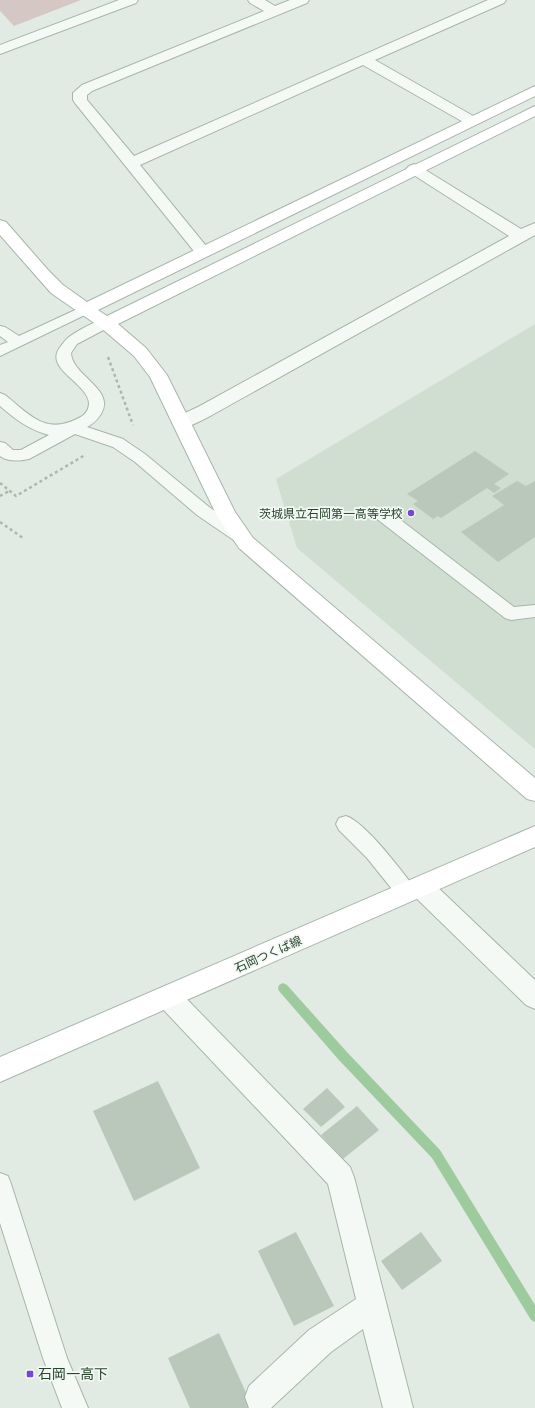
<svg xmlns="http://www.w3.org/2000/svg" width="535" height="1408" font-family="Mulish,'Noto Sans JP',sans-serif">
  <rect width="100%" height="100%" fill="#e2ebe3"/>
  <polygon fill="#d0ddd1" points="535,324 535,749 297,548 276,479"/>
  <polygon fill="#d5c7c3" points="0,0 81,0 14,26 0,11"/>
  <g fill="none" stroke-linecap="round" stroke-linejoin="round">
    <polygon fill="#9ecb9d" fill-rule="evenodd" points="283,983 287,985 346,1051 440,1150 535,1305 535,1322 531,1320 432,1158 338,1059 279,991 278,988 279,985"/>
  </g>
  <g fill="#b9c8bb">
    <polygon points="475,451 509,474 494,484 501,488 494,493 487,488 441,518 438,516 433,519 413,504 418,501 407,494"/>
    <polygon points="517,481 526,486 535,481 535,537 498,562 461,532 504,505 492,496"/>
    <polygon points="158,1081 200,1168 134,1201 93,1111"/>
    <polygon points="327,1088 345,1107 321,1127 303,1109"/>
    <polygon points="357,1106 379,1130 343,1159 321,1135"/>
    <polygon points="296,1232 334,1306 294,1326 258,1251"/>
    <polygon points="421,1232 442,1261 402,1290 381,1261"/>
    <polygon points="219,1333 253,1408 190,1408 168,1358"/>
  </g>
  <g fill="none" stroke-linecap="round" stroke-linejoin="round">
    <defs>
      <g id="lane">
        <polygon points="86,305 91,306 93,309 91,312 0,356 0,345 8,342 0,336 0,326 5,327 19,336"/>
        <path d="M106 319 111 320 113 323 111 326 77 344 71 353C72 376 116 389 101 414 97 420 93 424 87 427L123 439 145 454 209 507 247 533 249 537 247 541 241 543 235 541 197 515 135 462 113 447 75 434 29 459C20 461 8 462 0 456V442L5 443 13 450H21L49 435C29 430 15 419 0 406V393L5 395C29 414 45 435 77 419 84 416 89 411 89 403 88 385 51 371 57 353 58 349 62 345 64 342 70 334 95 321 106 319Z"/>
        <polygon points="383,509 389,511 514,607 535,605 535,617 511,620 505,618 377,519 375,515 377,511"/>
        <path d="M346 816C366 823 400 869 414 887L417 893 414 899 407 902 400 899 367 858 339 830 336 824 339 818Z"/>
        <polygon points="0,1173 8,1176 11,1184 67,1358 88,1408 62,1408 43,1358 0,1223"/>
      </g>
      <g id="street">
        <polygon points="119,0 138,0 136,3 0,54 0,45"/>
        <polygon points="248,0 265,0 275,6 290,0 309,0 307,3 92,91 87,95 87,100 134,156 488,0 506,0 504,3 375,60 475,117 477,120 475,123 470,124 465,123 363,65 140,165 211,252 209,255 203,257 197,255 75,103 73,100 73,93 82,85 264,11 250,3"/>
        <path d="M414 164 419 166 521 229 535 223V235L212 415C200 421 187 430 174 426L172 422 174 418 198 407 509 236 409 172 406 169 409 166Z"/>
        <polygon points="421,877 430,880 535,980 535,1009 526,1005 412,894 409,887 412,880"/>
        <polygon points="168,985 177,989 350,1167 354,1177 413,1408 383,1408 363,1329 331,1352 271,1408 249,1408 245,1397 249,1386 309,1330 356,1299 328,1184 159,1005 155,997 159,989"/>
      </g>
      <g id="secondary">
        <polygon points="535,86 535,96 98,310 107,316 535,106 535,116 118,324 146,348 167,375 235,512 253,538 535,778 535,801 527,799 239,548 216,514 150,377 134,356 100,327 51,293 0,235 0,220 6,222 48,270 63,285 87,302"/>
        <polygon points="535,826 535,847 0,1082 0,1057"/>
      </g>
    </defs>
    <use href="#lane" stroke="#a7b5a9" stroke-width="2"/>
    <use href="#street" stroke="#a7b5a9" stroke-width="2"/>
    <use href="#secondary" stroke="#a7b5a9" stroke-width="2"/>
    <g stroke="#acb7ae" stroke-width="2.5" stroke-dasharray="3 3" stroke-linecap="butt">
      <polyline points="108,357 133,425"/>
      <polyline points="0,483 16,496 85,455"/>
      <polyline points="0,496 9,491"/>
      <polyline points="0,522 23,538"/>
    </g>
    <use href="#lane" fill="#f5f9f6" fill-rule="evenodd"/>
    <use href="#street" fill="#f5f9f6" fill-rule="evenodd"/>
    <use href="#secondary" fill="#fff" fill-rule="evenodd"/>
  </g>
  <g fill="#7347d0" stroke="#f2f8f3" stroke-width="1.5">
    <circle cx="411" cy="513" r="4"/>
    <rect x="26" y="1370" width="8" height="8" rx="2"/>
  </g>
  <g text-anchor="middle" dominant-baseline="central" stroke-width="3.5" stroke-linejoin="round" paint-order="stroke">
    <g font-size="12" fill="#2a432d" stroke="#f2f8f3" text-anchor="end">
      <text x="403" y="513">茨城県立石岡第一高等学校</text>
    </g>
    <g font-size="12" fill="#2a432d" stroke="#f2f8f3">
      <text transform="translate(268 954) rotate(-24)">石岡つくば線</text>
    </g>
    <g font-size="14" fill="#2a432d" stroke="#f2f8f3" text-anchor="start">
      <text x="38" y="1374">石岡一高下</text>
    </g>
  </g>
</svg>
